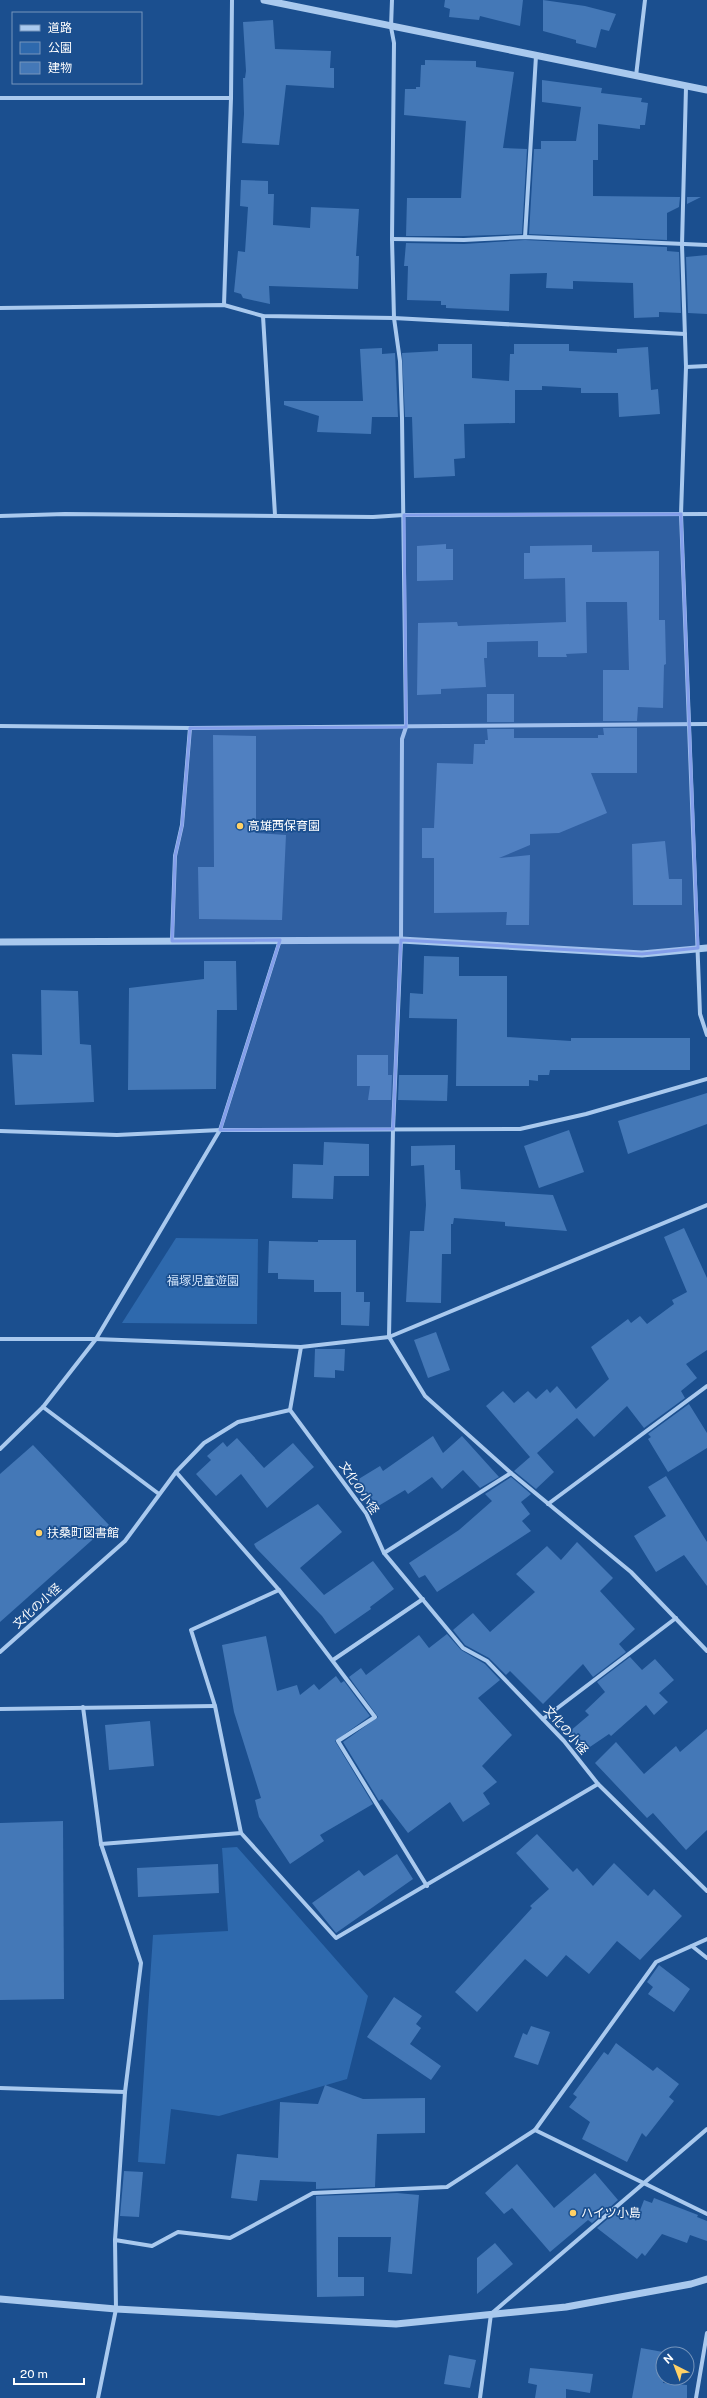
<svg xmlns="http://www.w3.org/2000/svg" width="707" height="2398" font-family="'Public Sans','Noto Sans JP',sans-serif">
  <rect width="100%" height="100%" fill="#1b4f8f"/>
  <g fill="#2e69ad">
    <polygon points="176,1238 258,1239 257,1324 122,1323"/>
    <polygon points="237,1847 368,1996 347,2079 219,2116 171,2109 165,2164 138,2162 153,1935 228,1931 222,1848"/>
  </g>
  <g fill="#4478b7">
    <polygon points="445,0 523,0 520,26 480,16 479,20 449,17 450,9 444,7"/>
    <polygon points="543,0 585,6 616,14 609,31 601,29 596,48 576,43 576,40 543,31"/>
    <polygon points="273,20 275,49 331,51 330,68 334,68 334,88 286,85 279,145 242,143 244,114 243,78 245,78 246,71 243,22"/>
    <polygon points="425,60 476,61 476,67 514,72 503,148 527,149 522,234 464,236 406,236 407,198 461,198 466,121 404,115 405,89 416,89 416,87 420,87 421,65 425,65"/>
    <polygon points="542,80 602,88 601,93 642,98 641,102 648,103 645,125 640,125 640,129 598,124 598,160 593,160 593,196 680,197 679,207 667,213 667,240 529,234 534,149 541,149 541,141 576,141 581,107 542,102"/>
    <polygon points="241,180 268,181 268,194 274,194 273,225 310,228 311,207 359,209 356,256 359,256 358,289 269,286 270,304 243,298 241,294 234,292 238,251 245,252 248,207 240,206"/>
    <polygon points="687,197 701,197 687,204"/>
    <polygon points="525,240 667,247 667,251 679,252 681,313 659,312 659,317 634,318 633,283 573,281 573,289 546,288 547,273 510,274 509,311 446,308 446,305 441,305 441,301 407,300 408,266 404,266 406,243 464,244"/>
    <polygon points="707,255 707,314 688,313 686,257"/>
    <polygon points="438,344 472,344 472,378 509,381 510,354 514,354 514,344 569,344 569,351 617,353 617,349 648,347 651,390 658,389 660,414 619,417 618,393 581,393 581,388 542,386 542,390 515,390 515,423 464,424 465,458 454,459 455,476 414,478 412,417 405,417 402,353 438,351"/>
    <polygon points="382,348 382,354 395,353 398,417 372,417 371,434 317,432 319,416 284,405 284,401 363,401 360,349"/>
    <polygon points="446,544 446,549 453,549 453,580 417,581 417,546"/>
    <polygon points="592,545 592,552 659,551 659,620 665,620 666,664 664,665 663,708 638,707 637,721 603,721 603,670 629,670 627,602 586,602 587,653 566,654 567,657 538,657 538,641 487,642 487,658 484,658 486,687 441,689 441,694 417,695 418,623 457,622 458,626 566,622 565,578 524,579 524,553 530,553 530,546"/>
    <rect x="487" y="694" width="27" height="28"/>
    <polygon points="603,728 637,728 637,773 591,773 607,813 559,833 530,834 530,845 499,858 530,855 529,925 506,925 507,912 434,913 434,858 422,858 422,828 434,828 437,763 473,764 474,744 485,744 485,740 488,740 487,729 514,729 514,738 598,738 598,735 604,735"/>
    <polygon points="213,735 256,736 256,833 286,835 282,920 199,919 198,867 214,867"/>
    <polygon points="665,841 669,879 682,879 682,905 633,905 632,844"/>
    <polygon points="424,956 459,957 459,976 507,976 507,1037 571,1041 571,1038 690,1038 690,1070 550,1070 549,1075 538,1075 538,1081 529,1080 529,1086 456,1086 457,1019 409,1018 410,993 423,994"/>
    <polygon points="204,961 236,961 237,1010 217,1010 216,1089 128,1090 129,988 204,979"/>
    <polygon points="41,990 78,991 80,1044 91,1045 94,1102 15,1105 12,1054 42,1055"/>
    <polygon points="357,1055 388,1055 388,1075 392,1075 391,1100 368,1100 370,1086 357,1086"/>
    <polygon points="399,1075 448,1075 447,1101 398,1100"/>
    <polygon points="707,1093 707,1124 628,1154 618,1121"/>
    <polygon points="569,1130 584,1172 539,1188 524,1146"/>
    <polygon points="324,1142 369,1144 369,1176 334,1176 333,1199 292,1198 293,1164 323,1165"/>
    <polygon points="455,1145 455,1170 460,1170 461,1189 553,1195 567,1231 505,1226 505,1222 454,1218 453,1224 451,1224 451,1254 442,1254 441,1303 406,1302 410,1231 424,1231 426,1205 424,1165 411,1166 411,1146"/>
    <polygon points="684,1228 707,1278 707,1350 686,1364 697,1378 681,1391 685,1398 644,1428 627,1406 594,1437 577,1418 537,1453 554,1472 536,1489 514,1471 530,1457 486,1406 503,1391 514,1403 528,1391 536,1399 547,1389 550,1393 557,1386 576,1409 609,1379 591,1347 628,1319 631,1323 640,1316 647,1324 674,1304 672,1300 687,1292 664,1237"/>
    <polygon points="318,1240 356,1240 356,1292 364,1292 364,1302 370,1302 369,1326 341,1325 341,1292 314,1292 314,1280 278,1279 278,1273 268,1273 269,1241 318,1242"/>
    <polygon points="436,1332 450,1370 428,1378 414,1340"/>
    <polygon points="315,1349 345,1349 344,1371 335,1370 335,1378 314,1377"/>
    <polygon points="689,1404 707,1433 707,1448 668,1472 648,1439 651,1437 648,1434"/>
    <polygon points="433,1436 443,1453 462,1436 499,1477 480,1488 463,1470 442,1489 432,1477 408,1494 405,1490 375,1508 357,1480 380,1466 383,1471"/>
    <polygon points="237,1438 264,1468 293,1443 314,1467 267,1508 241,1474 216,1496 196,1474 211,1460 207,1456 223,1442 227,1447"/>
    <polygon points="33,1445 109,1525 0,1622 0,1474"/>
    <polygon points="666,1476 707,1542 707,1586 684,1555 656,1572 634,1536 666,1516 648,1487"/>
    <polygon points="511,1477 531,1494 521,1502 530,1514 522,1521 531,1531 437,1592 425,1575 419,1578 409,1563 459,1530 492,1501 485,1494"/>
    <polygon points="318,1504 342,1532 300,1568 324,1595 373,1561 394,1589 370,1607 371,1609 335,1634 322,1616 256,1548 254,1544"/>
    <polygon points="577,1542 613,1578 600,1591 635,1629 619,1644 626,1652 593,1677 583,1664 543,1704 510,1671 506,1675 489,1658 465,1645 453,1630 473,1613 490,1632 535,1592 516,1574 547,1546 561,1560"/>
    <polygon points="447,1634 461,1650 485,1664 500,1680 478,1698 512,1735 482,1766 497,1782 483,1793 490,1804 463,1822 450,1802 408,1833 382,1799 379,1801 343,1742 378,1717 349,1677 361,1668 366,1675 419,1635 429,1648"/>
    <polygon points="266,1636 277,1691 297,1685 300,1695 314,1684 319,1690 336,1676 341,1683 344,1681 370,1716 335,1741 373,1804 320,1835 324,1841 290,1864 259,1817 255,1800 261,1798 234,1712 222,1645"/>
    <polygon points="630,1657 642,1670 655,1659 674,1680 659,1693 668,1702 654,1715 646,1705 611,1736 609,1734 584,1751 569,1732 589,1715 585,1711 605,1692 597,1682"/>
    <polygon points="150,1721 154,1766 109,1770 105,1725"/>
    <polygon points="707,1729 707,1830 686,1850 653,1813 647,1818 595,1763 616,1742 644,1774 676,1746 680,1752"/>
    <polygon points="63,1821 64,1999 0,2000 0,1823"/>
    <polygon points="537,1834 573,1872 577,1868 593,1886 614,1863 648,1896 654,1889 682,1916 640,1960 617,1941 589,1974 566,1955 547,1977 525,1959 477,2012 455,1992 532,1908 530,1906 549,1889 516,1853"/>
    <polygon points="397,1854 413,1879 336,1933 312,1903 359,1870 364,1876"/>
    <polygon points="218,1864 219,1893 138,1897 137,1868"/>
    <polygon points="659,1965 690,1989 674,2012 648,1994 653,1987 647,1982"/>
    <polygon points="394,1997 422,2016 416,2024 421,2028 410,2044 441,2066 431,2080 367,2037"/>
    <polygon points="531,2026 550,2032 538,2065 514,2057 523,2033 527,2035"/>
    <polygon points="616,2043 653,2071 657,2067 679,2084 669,2097 674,2101 646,2137 642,2133 627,2162 582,2139 590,2122 569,2107 577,2097 573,2094 604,2052 608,2055"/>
    <polygon points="325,2085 363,2099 425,2098 425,2133 377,2134 375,2187 316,2189 316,2182 260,2180 257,2201 231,2198 237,2154 278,2158 280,2102 318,2104"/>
    <polygon points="517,2164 554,2208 595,2173 618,2200 592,2223 588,2220 550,2252 512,2208 504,2214 485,2193"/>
    <polygon points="124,2171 143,2172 139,2217 120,2216"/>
    <polygon points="397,2193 419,2195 412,2274 388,2272 391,2237 338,2237 338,2277 364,2277 364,2296 317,2297 316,2196"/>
    <polygon points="654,2198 698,2215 697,2217 707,2221 707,2241 690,2235 687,2243 662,2234 645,2256 642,2253 637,2259 597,2228 623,2206 636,2221 644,2200 652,2203"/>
    <polygon points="495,2243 513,2264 477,2294 477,2258"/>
    <polygon points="641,2348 663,2352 663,2383 687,2385 687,2398 632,2398"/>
    <polygon points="449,2355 476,2360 470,2388 444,2384"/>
    <polygon points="530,2368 593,2374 590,2393 566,2389 566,2398 535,2398 537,2385 528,2383"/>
  </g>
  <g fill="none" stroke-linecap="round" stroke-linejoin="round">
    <g stroke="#a9c9ee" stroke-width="4">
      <polyline points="392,0 391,27 394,43 392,239 394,318 400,361 402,418 406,727 402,739 401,940 393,1129 389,1337 425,1396 511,1473 631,1572 707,1651"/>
      <polyline points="636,76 645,0"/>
      <polyline points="686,87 682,245 686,367 681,514 700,1014 707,1035"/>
      <polyline points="0,98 231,98"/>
      <polyline points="525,237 536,56"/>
      <polyline points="392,239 464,240 525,237 707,245"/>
      <polyline points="224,305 231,98 232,0"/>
      <polyline points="0,308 224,305 263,316 394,318 685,334"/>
      <polyline points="263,316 275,515"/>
      <polyline points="686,367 707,366"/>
      <polyline points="0,516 65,514 373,517 404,515 707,514"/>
      <polyline points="0,726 190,728 707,724"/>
      <polyline points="172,941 175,856 182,825 190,728"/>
      <polyline points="0,1131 117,1135 220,1130 520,1129 586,1114 707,1079"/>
      <polyline points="0,1339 96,1339 301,1347 389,1337 707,1205"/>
      <polyline points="43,1407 159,1494"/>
      <polyline points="290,1410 366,1513 384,1553 463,1648 487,1661 564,1741 598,1784 707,1891"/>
      <polyline points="290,1410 301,1347"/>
      <polyline points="0,1449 43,1407 96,1339 220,1130 280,940"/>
      <polyline points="548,1504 707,1386"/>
      <polyline points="384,1553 511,1473"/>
      <polyline points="279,1590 375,1717 338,1741 427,1886"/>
      <polyline points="0,1652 125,1541 176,1472 204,1443 238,1422 290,1410"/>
      <polyline points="333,1660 423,1599"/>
      <polyline points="83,1707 101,1844 141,1963 125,2092 115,2240"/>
      <polyline points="0,1709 215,1706"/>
      <polyline points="543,1719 676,1618"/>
      <polyline points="241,1833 336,1938 598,1784"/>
      <polyline points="101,1844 241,1833 215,1706 191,1630 279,1590 176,1472"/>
      <polyline points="692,1946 707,1958"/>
      <polyline points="0,2088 125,2092"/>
      <polyline points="535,2130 707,2214"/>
      <polyline points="98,2398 116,2309 115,2240 152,2246 178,2232 230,2238 313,2193 447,2187 535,2130 656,1962 707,1939"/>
      <polyline points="480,2398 491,2314 707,2129"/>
      <polyline points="696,2398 707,2333"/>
    </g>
    <g stroke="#a9c9ee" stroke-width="7">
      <polyline points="264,0 707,90"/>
      <polyline points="0,942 401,940 642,954 707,948"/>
      <polyline points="0,2299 116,2309 396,2324 566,2307 691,2284 707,2279"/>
    </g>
  </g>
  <path fill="#839eea" fill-opacity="0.2" stroke="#839eea" stroke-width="3" stroke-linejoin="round" d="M681 514 698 948 642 954 401 940 393 1129 220 1130 280 940 172 941 175 856 182 825 190 728 406 727 404 515Z"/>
  <g fill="#ffd166" stroke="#1b4f8f" stroke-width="1.5">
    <circle cx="240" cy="826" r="4"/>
    <circle cx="39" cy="1533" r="4"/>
    <circle cx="573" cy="2213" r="4"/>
  </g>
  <g text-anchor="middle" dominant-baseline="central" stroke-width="3.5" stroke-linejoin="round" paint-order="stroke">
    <g font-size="12" fill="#fff" stroke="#1b4f8f" text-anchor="start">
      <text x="248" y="826">高雄西保育園</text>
      <text x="47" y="1533">扶桑町図書館</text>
      <text x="581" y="2213">ハイツ小島</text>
    </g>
    <g font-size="12" fill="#cfe3fa" stroke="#1b4f8f">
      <text x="203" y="1281">福塚児童遊園</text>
    </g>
    <g font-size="12" fill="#fff" stroke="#1b4f8f">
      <text transform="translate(359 1488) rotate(56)">文化の小径</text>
      <text transform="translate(37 1606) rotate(-42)">文化の小径</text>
      <text transform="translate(566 1730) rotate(49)">文化の小径</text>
    </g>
  </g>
  <rect x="12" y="12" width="130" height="72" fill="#1b4f8f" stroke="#7695bc"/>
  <rect x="20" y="25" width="20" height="6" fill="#a9c9ee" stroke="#7695bc"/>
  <text x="48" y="32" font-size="12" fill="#ffffff">道路</text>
  <rect x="20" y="42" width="20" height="12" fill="#2e69ad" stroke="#7695bc"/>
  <text x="48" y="52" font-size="12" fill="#ffffff">公園</text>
  <rect x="20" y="62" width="20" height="12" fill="#4478b7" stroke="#7695bc"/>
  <text x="48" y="72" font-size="12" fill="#ffffff">建物</text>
  <g transform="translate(675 2366) rotate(318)"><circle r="19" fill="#1b4f8f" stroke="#7695bc"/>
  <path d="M0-3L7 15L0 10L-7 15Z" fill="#ffd166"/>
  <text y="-6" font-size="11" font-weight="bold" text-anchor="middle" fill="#ffffff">N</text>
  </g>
  <path d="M14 2378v6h70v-6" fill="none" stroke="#ffffff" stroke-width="2"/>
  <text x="20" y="2378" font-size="12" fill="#ffffff" stroke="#1b4f8f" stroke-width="3" paint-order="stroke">20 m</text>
</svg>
